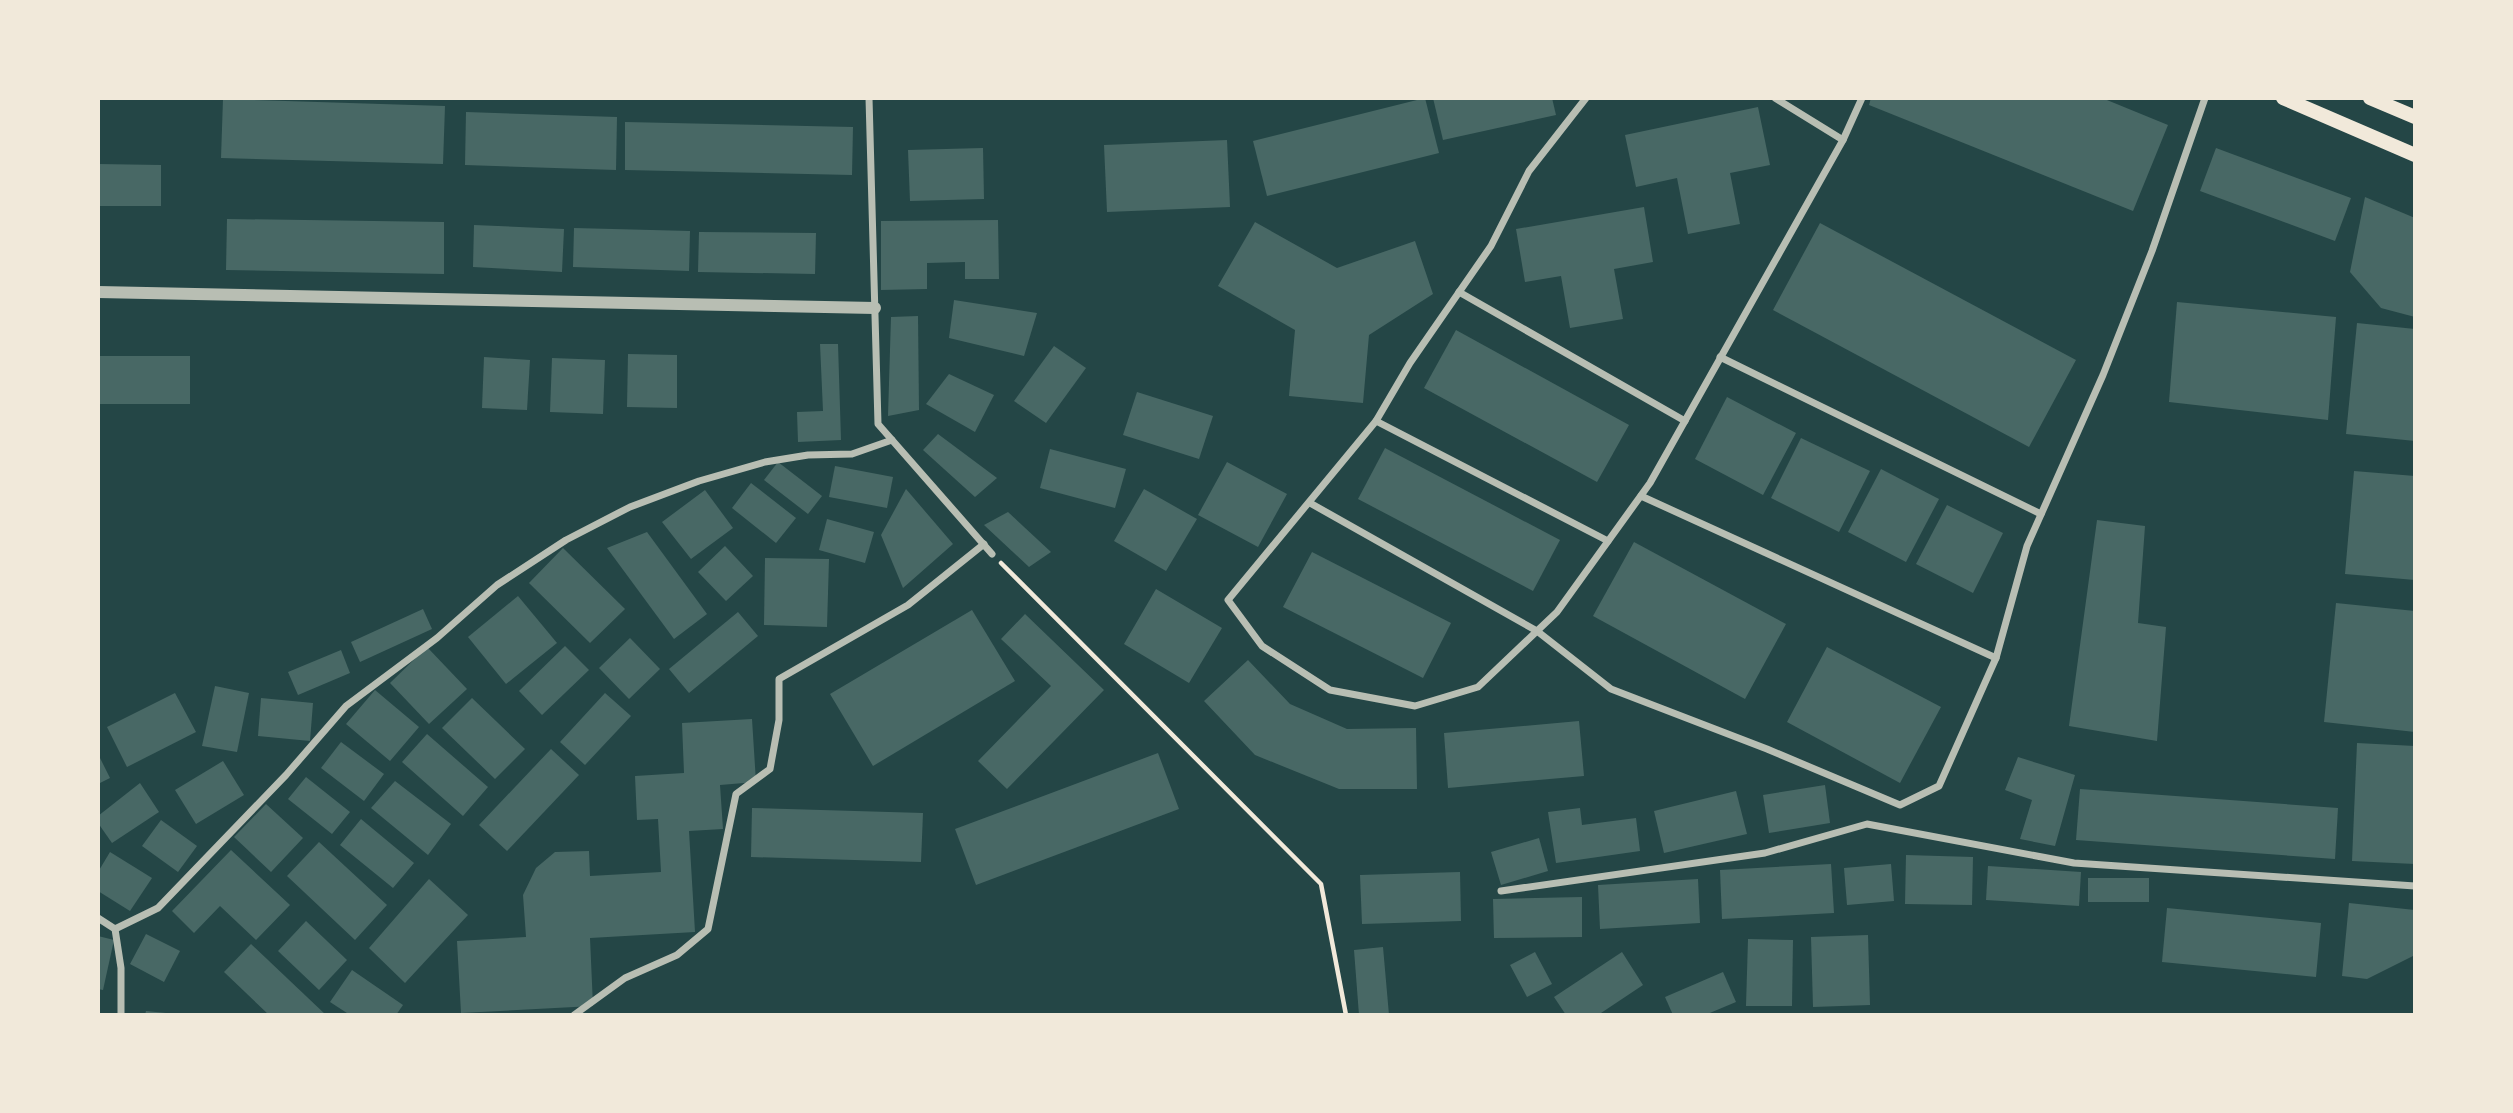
<svg xmlns="http://www.w3.org/2000/svg" width="2513" height="1113" font-family="'Work Sans',sans-serif">
  <rect width="100%" height="100%" fill="#0f3d3e"/>
  <rect fill="#244646" x="98" y="98" width="2317" height="917"/>
  <g fill="#486865">
    <polygon points="1425,98 1439,153 1267,196 1253,141"/>
    <polygon points="1433,98 1552,98 1556,115 1443,140"/>
    <polygon points="1871,98 2102,98 2168,125 2133,211 1869,105"/>
    <polygon points="223,99 445,106 443,164 221,158"/>
    <polygon points="1758,107 1770,165 1730,173 1740,224 1688,234 1677,178 1636,187 1625,135"/>
    <polygon points="466,112 617,117 616,170 465,165"/>
    <polygon points="625,122 853,127 852,175 625,170"/>
    <polygon points="1227,140 1230,207 1107,212 1104,145"/>
    <polygon points="983,148 984,199 910,201 908,150"/>
    <polygon points="2216,148 2351,198 2335,241 2200,191"/>
    <polygon points="98,164 161,165 161,206 98,206"/>
    <polygon points="2365,197 2415,218 2415,317 2381,308 2350,272"/>
    <polygon points="1644,207 1653,262 1614,269 1623,319 1570,328 1561,276 1525,282 1516,229"/>
    <polygon points="227,219 444,222 444,274 226,270"/>
    <polygon points="998,220 999,279 965,279 965,262 927,263 927,289 881,290 881,221"/>
    <polygon points="1255,222 1337,268 1415,241 1433,294 1369,335 1363,403 1289,396 1295,330 1218,286"/>
    <polygon points="1820,223 2076,360 2029,447 1773,310"/>
    <polygon points="474,225 564,229 562,272 473,267"/>
    <polygon points="574,228 690,231 689,271 573,267"/>
    <polygon points="699,232 816,233 815,274 698,272"/>
    <polygon points="954,300 1037,313 1024,356 949,338"/>
    <polygon points="2177,302 2336,317 2328,420 2169,402"/>
    <polygon points="918,316 919,410 888,416 891,317"/>
    <polygon points="2357,323 2415,329 2415,441 2346,434"/>
    <polygon points="1456,330 1629,425 1597,482 1424,388"/>
    <polygon points="820,344 838,344 841,440 798,442 797,412 823,411"/>
    <polygon points="1054,346 1086,368 1046,423 1014,401"/>
    <polygon points="628,354 677,355 677,408 627,407"/>
    <rect x="98" y="356" width="92" height="48"/>
    <polygon points="484,357 530,360 527,410 482,408"/>
    <polygon points="552,358 605,360 603,414 550,412"/>
    <polygon points="949,374 994,395 975,432 926,404"/>
    <polygon points="1137,392 1213,416 1199,459 1123,435"/>
    <polygon points="1727,397 1796,433 1763,495 1695,459"/>
    <polygon points="938,434 997,478 975,497 923,450"/>
    <polygon points="1801,438 1870,471 1839,532 1771,498"/>
    <polygon points="1385,448 1560,540 1533,591 1358,499"/>
    <polygon points="1050,449 1126,469 1115,508 1040,488"/>
    <polygon points="778,462 822,496 808,514 764,480"/>
    <polygon points="1227,462 1287,494 1258,547 1198,515"/>
    <polygon points="835,466 893,477 887,508 829,497"/>
    <polygon points="1881,469 1939,499 1906,562 1848,532"/>
    <polygon points="2354,471 2415,476 2415,580 2345,574"/>
    <polygon points="751,483 796,518 776,543 732,508"/>
    <polygon points="906,489 953,544 903,588 881,535"/>
    <polygon points="1144,489 1197,519 1166,571 1114,541"/>
    <polygon points="705,490 733,528 691,559 662,522"/>
    <polygon points="1947,505 2003,533 1973,593 1916,564"/>
    <polygon points="1008,512 1051,552 1029,567 984,525"/>
    <polygon points="827,519 874,532 865,563 819,550"/>
    <polygon points="2097,520 2145,526 2138,623 2166,627 2157,741 2069,726"/>
    <polygon points="647,532 707,614 674,639 607,548"/>
    <polygon points="1634,542 1786,624 1745,699 1593,616"/>
    <polygon points="725,546 753,576 726,601 698,572"/>
    <polygon points="563,548 625,609 590,643 529,583"/>
    <polygon points="1312,552 1451,623 1423,678 1283,607"/>
    <polygon points="765,558 829,559 827,627 764,625"/>
    <polygon points="1156,589 1222,628 1189,683 1124,644"/>
    <polygon points="518,596 557,643 506,684 468,637"/>
    <polygon points="2336,603 2415,611 2415,732 2324,722"/>
    <polygon points="423,609 432,629 360,662 351,642"/>
    <polygon points="972,610 1015,681 873,766 830,694"/>
    <polygon points="738,612 758,636 689,693 669,669"/>
    <polygon points="1025,614 1104,690 1007,789 978,761 1051,686 1001,639"/>
    <polygon points="630,638 660,669 629,699 599,668"/>
    <polygon points="565,646 589,670 542,715 519,691"/>
    <polygon points="427,647 467,689 429,724 390,683"/>
    <polygon points="1827,647 1941,707 1900,783 1787,722"/>
    <polygon points="341,650 350,673 298,695 288,672"/>
    <polygon points="1248,660 1290,704 1347,729 1416,728 1417,789 1339,789 1255,755 1204,701"/>
    <polygon points="215,686 249,693 237,752 202,746"/>
    <polygon points="375,690 419,727 390,761 346,724"/>
    <polygon points="175,693 196,732 127,767 107,727"/>
    <polygon points="605,693 631,716 585,765 560,742"/>
    <polygon points="261,698 313,703 310,741 258,736"/>
    <polygon points="472,698 525,749 495,779 442,728"/>
    <polygon points="752,719 756,782 720,785 723,829 689,831 695,932 590,938 593,1006 461,1013 457,941 526,937 523,895 536,868 555,852 589,851 590,876 661,872 658,819 637,820 635,776 684,773 682,723"/>
    <polygon points="1579,721 1584,776 1448,788 1444,733"/>
    <polygon points="427,734 488,787 463,816 402,762"/>
    <polygon points="341,742 384,774 364,801 321,768"/>
    <polygon points="2357,743 2415,746 2415,864 2352,861"/>
    <polygon points="551,749 579,775 507,851 479,825"/>
    <polygon points="1158,753 1179,809 976,885 955,829"/>
    <polygon points="98,754 110,778 98,784"/>
    <polygon points="2018,757 2075,775 2055,846 2020,839 2032,800 2005,790"/>
    <polygon points="223,761 244,795 196,824 175,790"/>
    <polygon points="306,777 350,812 332,834 288,799"/>
    <polygon points="395,781 451,824 428,855 371,808"/>
    <polygon points="140,783 159,812 112,843 98,823 98,816"/>
    <polygon points="1825,785 1830,823 1769,833 1763,795"/>
    <polygon points="2080,789 2338,808 2335,859 2076,840"/>
    <polygon points="1736,791 1747,834 1664,853 1654,811"/>
    <polygon points="266,804 303,838 271,872 234,837"/>
    <polygon points="752,808 923,813 921,862 751,857"/>
    <polygon points="1580,808 1582,825 1636,818 1640,851 1556,863 1548,812"/>
    <polygon points="361,819 414,863 393,888 340,845"/>
    <polygon points="161,820 197,846 178,872 142,846"/>
    <polygon points="1539,838 1548,871 1501,885 1491,852"/>
    <polygon points="319,842 387,905 355,940 287,876"/>
    <polygon points="231,850 290,905 256,940 220,906 194,933 172,911"/>
    <polygon points="110,852 152,878 130,911 98,891 98,872"/>
    <polygon points="1906,855 1973,857 1972,905 1905,904"/>
    <polygon points="1831,864 1834,913 1722,919 1720,870"/>
    <polygon points="1891,864 1894,901 1847,905 1844,868"/>
    <polygon points="1988,866 2081,872 2079,906 1986,900"/>
    <polygon points="1460,872 1461,921 1362,924 1360,875"/>
    <rect x="2088" y="878" width="61" height="24"/>
    <polygon points="429,879 468,915 405,983 369,948"/>
    <polygon points="1698,879 1700,923 1600,929 1598,885"/>
    <polygon points="1582,897 1582,937 1494,938 1493,899"/>
    <polygon points="2349,903 2415,910 2415,955 2367,979 2342,976"/>
    <polygon points="2167,908 2321,923 2316,977 2162,962"/>
    <polygon points="306,921 347,960 319,990 278,951"/>
    <polygon points="146,934 180,951 164,982 130,964"/>
    <polygon points="1868,935 1870,1005 1813,1007 1811,937"/>
    <polygon points="98,936 114,940 103,990 98,989"/>
    <polygon points="1748,939 1793,940 1792,1006 1746,1006"/>
    <polygon points="251,944 326,1015 269,1015 224,972"/>
    <polygon points="1383,947 1389,1015 1359,1015 1354,950"/>
    <polygon points="1535,952 1552,984 1527,997 1510,965"/>
    <polygon points="1622,952 1643,985 1598,1015 1566,1015 1554,997"/>
    <polygon points="352,970 403,1005 396,1015 350,1015 330,1002"/>
    <polygon points="1723,972 1736,1002 1705,1015 1673,1015 1665,997"/>
    <polygon points="146,1011 166,1013 166,1015 145,1015"/>
  </g>
  <g fill="none" stroke-linecap="round" stroke-linejoin="round">
    <polyline stroke="#f1e9da" stroke-width="4.5" points="1001,563 1321,884 1346,1015"/>
    <g stroke="#b8beb3" stroke-width="7">
      <polyline points="869,98 878,424 992,554"/>
      <polyline points="1586,98 1529,171 1491,246 1410,363 1376,421 1228,600 1262,646 1330,690 1415,706 1478,687 1557,612 1650,483 1843,140 1862,98"/>
      <polyline points="1775,98 1843,140"/>
      <polyline points="1459,292 1685,421"/>
      <polyline points="1720,357 2041,514"/>
      <polyline points="1376,421 1608,541"/>
      <polyline points="1641,496 1996,658"/>
      <polyline points="1310,503 1537,631 1611,689 1767,749 1900,805 1939,786 1996,658 2027,546 2103,375 2152,251 2205,98"/>
      <polyline points="1501,891 1765,853 1867,824 2074,863 2415,886"/>
      <polyline points="98,918 115,929 121,968 121,1015"/>
      <polyline points="115,929 158,908 286,775 346,706 437,638 497,585 566,540 630,507 699,481 765,462 808,455 852,454 892,440"/>
      <polyline points="574,1015 625,978 677,955 708,929 736,794 770,769 779,720 779,679 908,605 984,544"/>
    </g>
    <polyline stroke="#b8beb3" stroke-width="12" points="98,292 875,308"/>
    <g stroke="#f1e9da" stroke-width="14">
      <polyline points="2283,98 2415,155"/>
      <polyline points="2370,98 2415,117"/>
    </g>
  </g>
  <rect width="2513" height="1113" fill="none" stroke="#f1e9da" stroke-width="200"/>
</svg>
